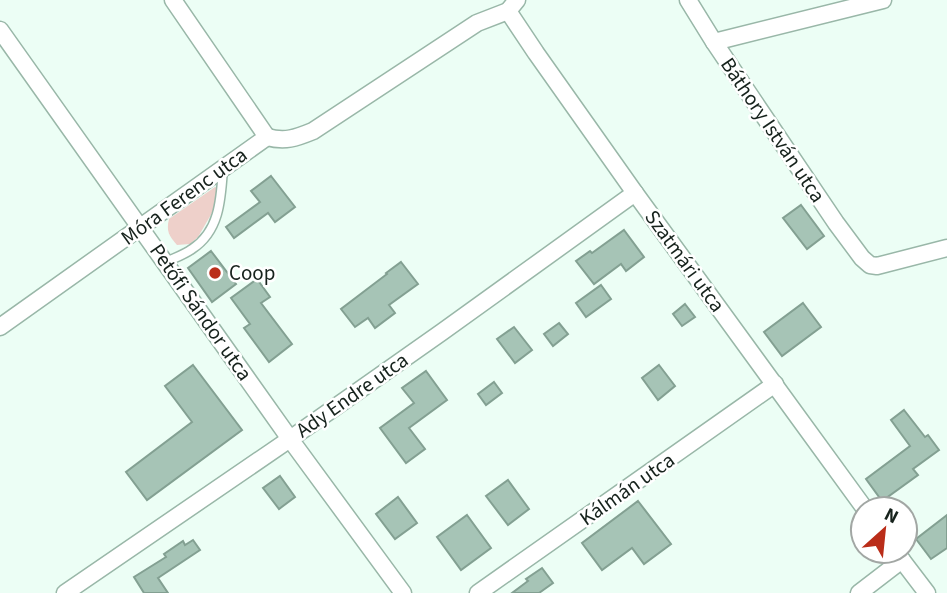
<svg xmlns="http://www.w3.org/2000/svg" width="947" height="593" font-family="'Source Sans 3',sans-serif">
  <rect width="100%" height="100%" fill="#ecfef5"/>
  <path fill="#eed0ca" d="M215 187 217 188 216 206 198 237 190 244 177 245C169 236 166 231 169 219Z"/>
  <g fill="#a6c4b6" stroke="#83a092" stroke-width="2">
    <polygon points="271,176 295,207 275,222 268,213 234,238 226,227 260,202 251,191"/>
    <polygon points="801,205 824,236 807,249 783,218"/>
    <polygon points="624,230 644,257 626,271 621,264 594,284 576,261 590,251 592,253"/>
    <polygon points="211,251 236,284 212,302 188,268"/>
    <polygon points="401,262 418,284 389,305 395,313 375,328 368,318 355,327 341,309 387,274 386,273"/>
    <polygon points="257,279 270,297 261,303 292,344 269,362 244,328 250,324 231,298"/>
    <polygon points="601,285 611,299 586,317 576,303"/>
    <polygon points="803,303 821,327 782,356 764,332"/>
    <polygon points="685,304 695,317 682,326 673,314"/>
    <polygon points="559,323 568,334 553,346 544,334"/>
    <polygon points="514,327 532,350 515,363 497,339"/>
    <polygon points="193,365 242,430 147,500 126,472 192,422 165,386"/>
    <polygon points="659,365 675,386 658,400 642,378"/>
    <polygon points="426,371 447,400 409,428 425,449 406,463 380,428 414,403 402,388"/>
    <polygon points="494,382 502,393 486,405 478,394"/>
    <polygon points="904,410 925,437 928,435 939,450 913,469 918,475 882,501 866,479 910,446 891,420"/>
    <polygon points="280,476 295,497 279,509 263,488"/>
    <polygon points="508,480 529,509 508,525 486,496"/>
    <polygon points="398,497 417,523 395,539 376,514"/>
    <polygon points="638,501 671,544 644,564 632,548 602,570 582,543"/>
    <polygon points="467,515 491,548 461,570 437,537"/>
    <polygon points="947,515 947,548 931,559 916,539"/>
    <polygon points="193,540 200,550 158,578 168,593 144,593 134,577 166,557 164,554 183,541 185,545"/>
    <polygon points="542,568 553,583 539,593 512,593 528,581 526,579"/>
  </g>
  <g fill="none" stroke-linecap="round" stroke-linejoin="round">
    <defs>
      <path id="service" d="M166 262C174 258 184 255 192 249 220 231 221 198 223 168"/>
      <g id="minor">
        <polyline points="173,0 267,137"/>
        <polyline points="688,0 714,42 836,223 862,258 870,265 877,266 947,248"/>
        <polyline points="508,11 536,53 635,193 865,509"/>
        <polyline points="0,30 290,439 403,593"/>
        <polyline points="714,42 883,0"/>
        <path d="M267 137C285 142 296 138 313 131L477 23 508 11 517 0"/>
        <polyline points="0,327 267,137"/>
        <polyline points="895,551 927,593"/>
        <polyline points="65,593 290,439 442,332 635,193"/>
        <polyline points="478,593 775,384"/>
        <polyline points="859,593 902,560"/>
      </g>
    </defs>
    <use href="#service" stroke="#99b7a8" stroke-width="11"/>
    <use href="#minor" stroke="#99b7a8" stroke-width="19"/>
    <use href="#service" stroke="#fff" stroke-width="8"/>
    <use href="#minor" stroke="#fff" stroke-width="16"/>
  </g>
  <circle fill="#ba2d19" stroke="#fff" stroke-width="2.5" cx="215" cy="273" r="7"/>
  <g text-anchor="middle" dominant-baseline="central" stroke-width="5" stroke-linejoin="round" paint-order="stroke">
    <g font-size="21" fill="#16221c" stroke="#fff">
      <text transform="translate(773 130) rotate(56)">Báthory István utca</text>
      <text transform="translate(184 196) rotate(-36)">Móra Ferenc utca</text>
      <text transform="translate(685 261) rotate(54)">Szatmári utca</text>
      <text transform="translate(201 312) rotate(55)">Petőfi Sándor utca</text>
      <text transform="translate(352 395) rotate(-35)">Ady Endre utca</text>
      <text transform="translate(627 489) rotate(-35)">Kálmán utca</text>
    </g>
    <g font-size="21" fill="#16221c" stroke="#fff" text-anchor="start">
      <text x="229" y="273">Coop</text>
    </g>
  </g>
  <g transform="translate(884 530) rotate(27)"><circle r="33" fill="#ffffff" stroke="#a2a7a4" stroke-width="2"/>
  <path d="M0-5L12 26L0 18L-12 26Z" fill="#ba2d19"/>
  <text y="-10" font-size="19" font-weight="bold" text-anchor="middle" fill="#16221c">N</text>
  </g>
</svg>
